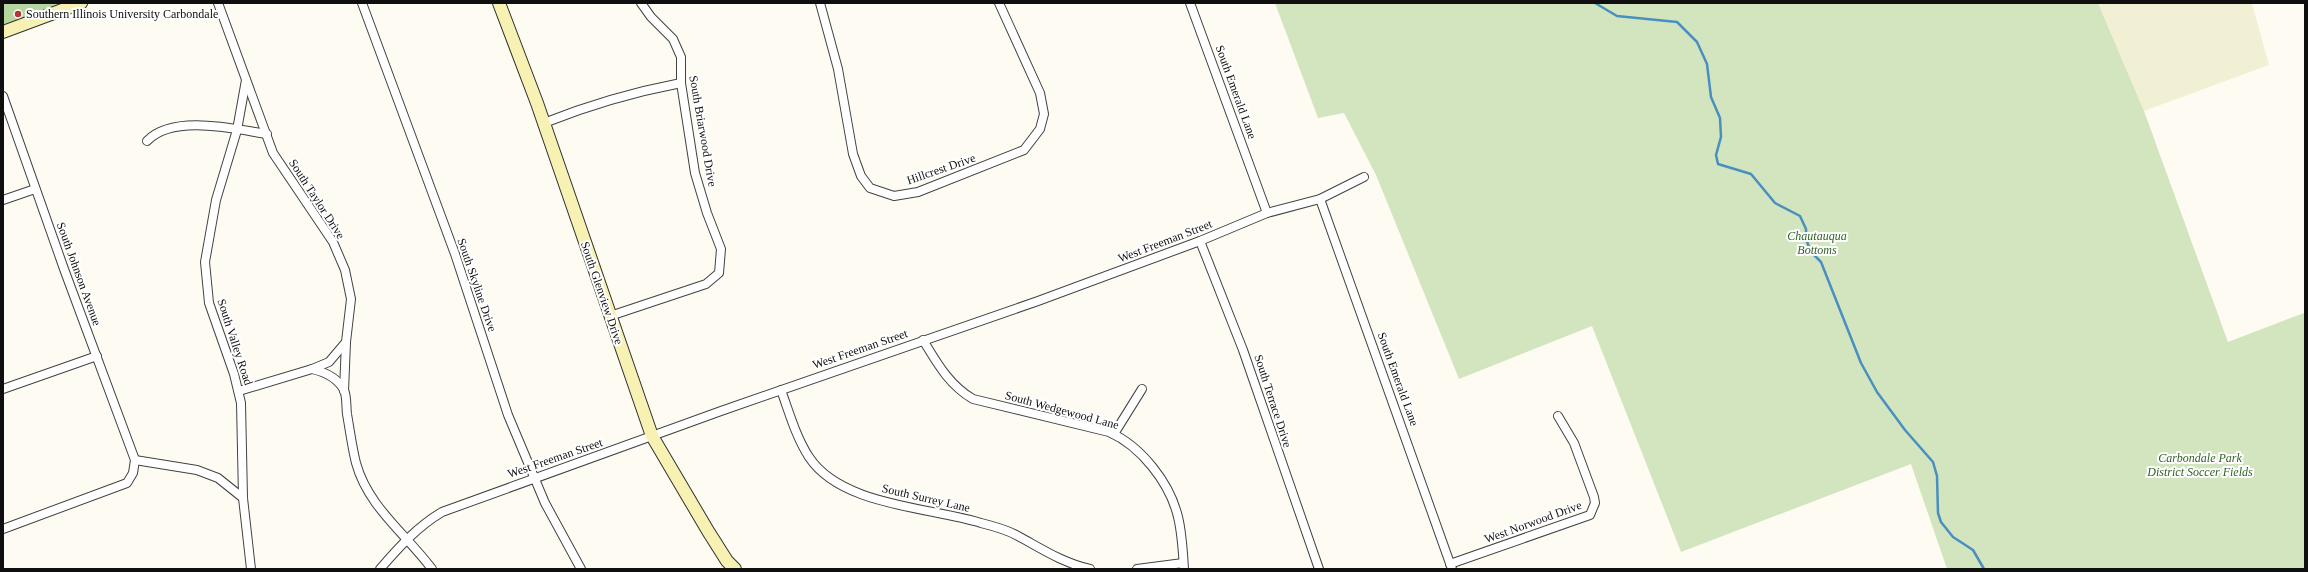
<svg xmlns="http://www.w3.org/2000/svg" width="2308" height="572" font-family="Georgia,serif">
  <rect width="100%" height="100%" fill="#fefcf2"/>
  <polygon fill="#f2f0d4" points="2098,3 2252,3 2269,65 2144,111"/>
  <polygon fill="#d2e5be" points="1275,3 2098,3 2144,111 2228,342 2304,313 2305,569 1947,569 1911,464 1681,552 1592,326 1459,379 1376,175 1344,113 1318,118"/>
  <polygon fill="#b6d59f" points="3,3 63,3 3,26"/>
  <g fill="none" stroke-linecap="round" stroke-linejoin="round">
    <polyline stroke="#498fc0" stroke-width="2.5" points="1595,3 1617,16 1677,22 1697,42 1707,64 1711,97 1720,118 1721,137 1716,155 1718,164 1751,174 1775,203 1800,216 1806,229 1806,239 1809,247 1814,255 1821,262 1861,363 1877,392 1905,430 1933,462 1937,476 1938,513 1941,522 1953,537 1973,550 1984,569"/>
    <defs>
      <g id="street">
        <polyline points="218,3 273,153 333,242 345,270 351,299 346,342 329,362 312,369 239,391"/>
        <polyline points="362,3 455,254 508,415 545,503 581,569"/>
        <polyline points="820,3 838,69 853,154 861,176 870,188 894,196 918,192 1024,150 1040,129 1044,114 1040,93 999,3"/>
        <polyline points="1190,3 1267,213"/>
        <polyline points="246,80 237,130 216,200 205,262 209,303 234,374 241,403 243,498 251,569"/>
        <polyline points="3,96 64,269 135,460 133,473 127,483 3,529"/>
        <path d="M544 123C589 105 634 92 681 83"/>
        <path d="M147 141C173 114 234 129 267 134"/>
        <polyline points="1320,199 1452,569"/>
        <polyline points="3,200 35,189"/>
        <polyline points="1200,241 1243,350 1319,569"/>
        <polyline points="610,316 706,284 719,273 721,249 707,213 695,173 681,83 681,57 673,39 651,17 641,3"/>
        <path d="M923 340C937 363 949 385 973 399L1109 432C1141 446 1170 483 1178 517 1182 533 1183 552 1184 569"/>
        <path d="M312 369C325 372 337 377 344 390 347 396 346 407 347 414 350 431 352 447 356 463 368 507 406 534 432 569"/>
        <polyline points="3,389 97,356"/>
        <path d="M781 390C789 412 796 437 809 457 841 506 930 507 981 523 993 526 1008 530 1018 536 1042 549 1063 563 1090 569"/>
        <polyline points="344,391 346,342"/>
        <polyline points="1114,434 1142,389"/>
        <polyline points="135,460 197,470 218,478 243,498"/>
        <polyline points="1450,564 1590,515 1595,503 1594,497 1574,443 1558,416"/>
        <path d="M380 569C399 547 417 527 442 512L721 411 1038 301 1200 241 1267 213 1320 199 1364 177"/>
        <polyline points="1137,569 1183,563"/>
      </g>
      <g id="secondary">
        <polyline points="499,3 537,103 652,436 708,531 727,561 735,569"/>
        <polyline points="3,32 81,3"/>
      </g>
    </defs>
    <use href="#street" stroke="#424242" stroke-width="10"/>
    <use href="#secondary" stroke="#313131" stroke-width="14"/>
    <use href="#street" stroke="#fff" stroke-width="8"/>
    <use href="#secondary" stroke="#f7f1b3" stroke-width="12"/>
  </g>
  <circle fill="#b23438" stroke="#fff" stroke-width="1.5" cx="18" cy="14" r="4"/>
  <g text-anchor="middle" dominant-baseline="central" stroke-width="4" stroke-linejoin="round" paint-order="stroke">
    <g font-size="12" fill="#0f0f0f" stroke="#fff" text-anchor="start">
      <text x="26" y="14">Southern Illinois University Carbondale</text>
    </g>
    <g font-size="12" fill="#0f0f0f" stroke="#fff">
      <text transform="translate(1236 92) rotate(70)">South Emerald Lane</text>
      <text transform="translate(703 131) rotate(80)">South Briarwood Drive</text>
      <text transform="translate(941 169) rotate(-19)">Hillcrest Drive</text>
      <text transform="translate(317 199) rotate(57)">South Taylor Drive</text>
      <text transform="translate(1165 241) rotate(-21)">West Freeman Street</text>
      <text transform="translate(79 274) rotate(70)">South Johnson Avenue</text>
      <text transform="translate(477 285) rotate(71)">South Skyline Drive</text>
      <text transform="translate(602 293) rotate(71)">South Glenview Drive</text>
      <text transform="translate(235 342) rotate(72)">South Valley Road</text>
      <text transform="translate(860 349) rotate(-19)">West Freeman Street</text>
      <text transform="translate(1398 379) rotate(70)">South Emerald Lane</text>
      <text transform="translate(1273 401) rotate(72)">South Terrace Drive</text>
      <text transform="translate(1062 410) rotate(15)">South Wedgewood Lane</text>
      <text transform="translate(555 458) rotate(-19)">West Freeman Street</text>
      <text transform="translate(926 498) rotate(13)">South Surrey Lane</text>
      <text transform="translate(1533 522) rotate(-20)">West Norwood Drive</text>
    </g>
    <g font-size="12" font-style="italic" fill="#306125" stroke="#fff">
      <text x="1817" y="236">Chautauqua<tspan x="1817" dy="14">Bottoms</tspan></text>
      <text x="2200" y="458">Carbondale Park<tspan x="2200" dy="14">District Soccer Fields</tspan></text>
    </g>
  </g>
  <rect width="2308" height="572" fill="none" stroke="#0f0f0f" stroke-width="8"/>
</svg>
